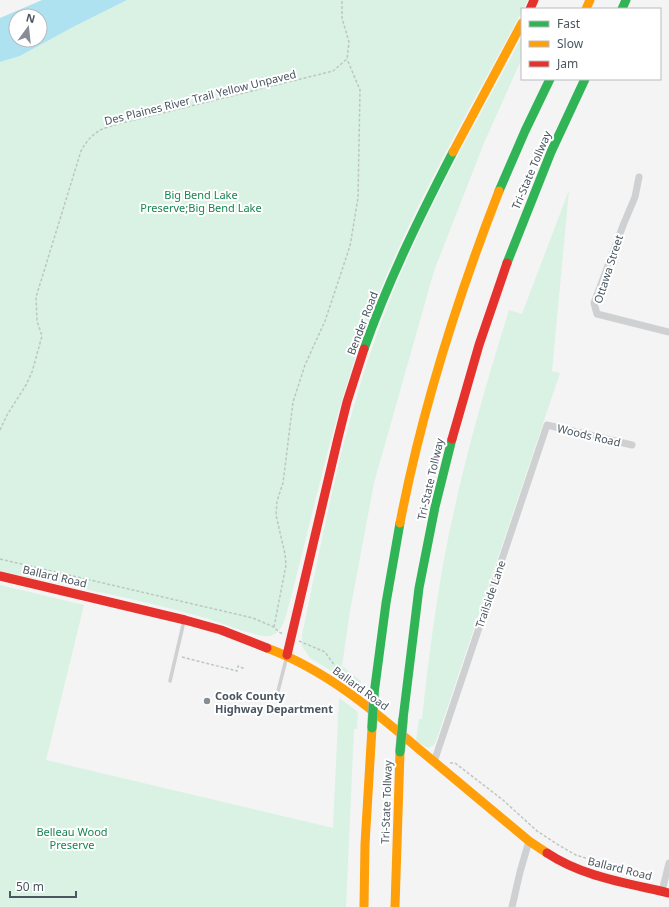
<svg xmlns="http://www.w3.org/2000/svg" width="669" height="907" font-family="'Noto Sans',sans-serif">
  <rect width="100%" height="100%" fill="#f4f4f4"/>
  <g fill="#d9f2e3">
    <path d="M127 0H528C473 104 409 210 368 322 333 415 314 512 288 608 285 619 282 634 269 636 254 637 218 621 202 617 136 598 67 586 0 571V62L20 56 73 27Z"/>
    <path d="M522 37V58L484 143 434 271 374 483 350 611 342 666 361 681 359 691 338 675 310 658 302 646V635C324 530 343 424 381 323 418 223 472 130 522 37Z"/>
    <path d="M569 190 552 371 560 373 435 744 429 748 426 747 416 741 419 719H422C428 664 435 608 445 554 461 471 484 390 509 310L522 314Z"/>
    <polygon points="0,585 84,605 46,760 333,828 339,698 358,712 357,729 354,729 346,907 0,907"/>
  </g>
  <path fill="#aee2f0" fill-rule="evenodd" d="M42 0H127L73 27 20 56 0 62V18ZM16 16H40V40H16Z"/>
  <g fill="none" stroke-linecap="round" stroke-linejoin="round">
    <g stroke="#bcc7c4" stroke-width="1.5" stroke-dasharray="3 2" stroke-linecap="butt">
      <path d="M0 430 7 415 26 385 32 372 42 336 37 321 36 297 81 151C93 129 104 128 126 122L333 71 347 59 349 42 342 18V0"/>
      <polyline points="0,559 253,618 274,627 279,632 283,634"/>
      <polyline points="274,627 286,565 285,554 276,515 277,501 283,483 293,402 305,365 325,321 350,246 358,198 360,90 347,59"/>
      <polyline points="299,641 325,652 335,666 363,690"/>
      <polyline points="182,657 237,671 238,666 245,669"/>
      <polyline points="450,763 455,763 503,800 537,831 560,846 576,855 592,860 636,871 643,877"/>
    </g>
    <g stroke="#ced0d2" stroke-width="3.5">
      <polyline points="170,681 184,621"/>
      <polyline points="278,691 287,656"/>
    </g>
    <g stroke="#ced0d2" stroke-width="7">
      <polyline points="639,177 635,197 624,223 594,303 597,314 669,332"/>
      <polyline points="434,762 547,425 632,445"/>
      <polyline points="662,891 669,863"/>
      <polyline points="512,907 520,872 529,841"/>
    </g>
    <g stroke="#30b455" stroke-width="9">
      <polyline points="622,9 626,0"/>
      <polyline points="499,191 525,131 550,79"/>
      <polyline points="507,263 551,152 585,79"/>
      <path d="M364 349C388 281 420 216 453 152"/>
      <polyline points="374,694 386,603 400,523"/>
      <polyline points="403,719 419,588 435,507 452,439"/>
    </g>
    <g stroke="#ff9f0a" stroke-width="9">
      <polyline points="586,9 590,0"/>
      <polyline points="453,152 522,23"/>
      <path d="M400 523C422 409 457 299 499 191"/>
      <path d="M267 648C326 670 373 710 420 750 456 780 493 811 529 841L547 853"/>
      <polyline points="364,907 365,844 372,728"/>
      <polyline points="395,907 400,752"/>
    </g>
    <g stroke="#e5322d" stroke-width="9">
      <polyline points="530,9 534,0"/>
      <polyline points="452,439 479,345 507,263"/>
      <polyline points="0,576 185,620 221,630 267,648"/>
      <polyline points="287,655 338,438 347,402 364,349"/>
      <path d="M547 853C583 877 627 883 669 893"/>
    </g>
    <defs>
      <g id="fast-bridge">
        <polyline points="372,728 374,694"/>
        <polyline points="400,752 403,719"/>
      </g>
    </defs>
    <use href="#fast-bridge" stroke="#b9bec3" stroke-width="10" stroke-linecap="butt"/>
    <use href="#fast-bridge" stroke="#30b455" stroke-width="9"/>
  </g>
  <circle fill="#868d94" stroke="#fff" stroke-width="1.5" cx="207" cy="701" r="4"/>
  <g text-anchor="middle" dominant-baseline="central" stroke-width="4" stroke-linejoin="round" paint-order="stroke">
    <g font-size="11" fill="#4a5661" stroke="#fff">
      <text transform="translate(200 97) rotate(-14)">Des Plaines River Trail Yellow Unpaved</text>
      <text transform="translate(531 170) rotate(-67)">Tri-State Tollway</text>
      <text transform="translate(608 269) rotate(-72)">Ottawa Street</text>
      <text transform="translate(362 323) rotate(-69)">Bender Road</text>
      <text transform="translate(589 435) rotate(13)">Woods Road</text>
      <text transform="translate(430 479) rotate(-77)">Tri-State Tollway</text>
      <text transform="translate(55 576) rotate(13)">Ballard Road</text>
      <text transform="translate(490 594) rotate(-71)">Trailside Lane</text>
      <text transform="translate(361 688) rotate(36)">Ballard Road</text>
      <text transform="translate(386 802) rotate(-88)">Tri-State Tollway</text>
      <text transform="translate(620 868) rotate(14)">Ballard Road</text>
    </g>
    <g font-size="11" fill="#17864f" stroke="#fff">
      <text x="201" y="194">Big Bend Lake<tspan x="201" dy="13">Preserve;Big Bend Lake</tspan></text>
      <text x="72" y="831">Belleau Wood<tspan x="72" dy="13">Preserve</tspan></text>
    </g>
    <g font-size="11" font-weight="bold" fill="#4a5661" stroke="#fff" text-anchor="start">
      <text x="215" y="695">Cook County<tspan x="215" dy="13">Highway Department</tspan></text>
    </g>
  </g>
  <rect x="521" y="8" width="140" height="72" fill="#ffffff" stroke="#b7bbc0"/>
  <rect x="529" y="21" width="20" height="6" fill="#30b455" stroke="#b7bbc0"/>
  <text x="557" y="28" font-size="12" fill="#4a5661">Fast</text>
  <rect x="529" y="41" width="20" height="6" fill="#ff9f0a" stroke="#b7bbc0"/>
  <text x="557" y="48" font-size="12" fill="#4a5661">Slow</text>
  <rect x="529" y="61" width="20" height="6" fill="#e5322d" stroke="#b7bbc0"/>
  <text x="557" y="68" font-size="12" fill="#4a5661">Jam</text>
  <g transform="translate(28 28) rotate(15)"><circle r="19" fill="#ffffff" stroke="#b7bbc0"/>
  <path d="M0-3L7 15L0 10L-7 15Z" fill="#868d94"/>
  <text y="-6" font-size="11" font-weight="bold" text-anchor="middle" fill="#4a5661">N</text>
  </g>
  <path d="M10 891v6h66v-6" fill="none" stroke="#4a5661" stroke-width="2"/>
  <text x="16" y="891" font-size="12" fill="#4a5661" stroke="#ffffff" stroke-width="3" paint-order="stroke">50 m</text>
</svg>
